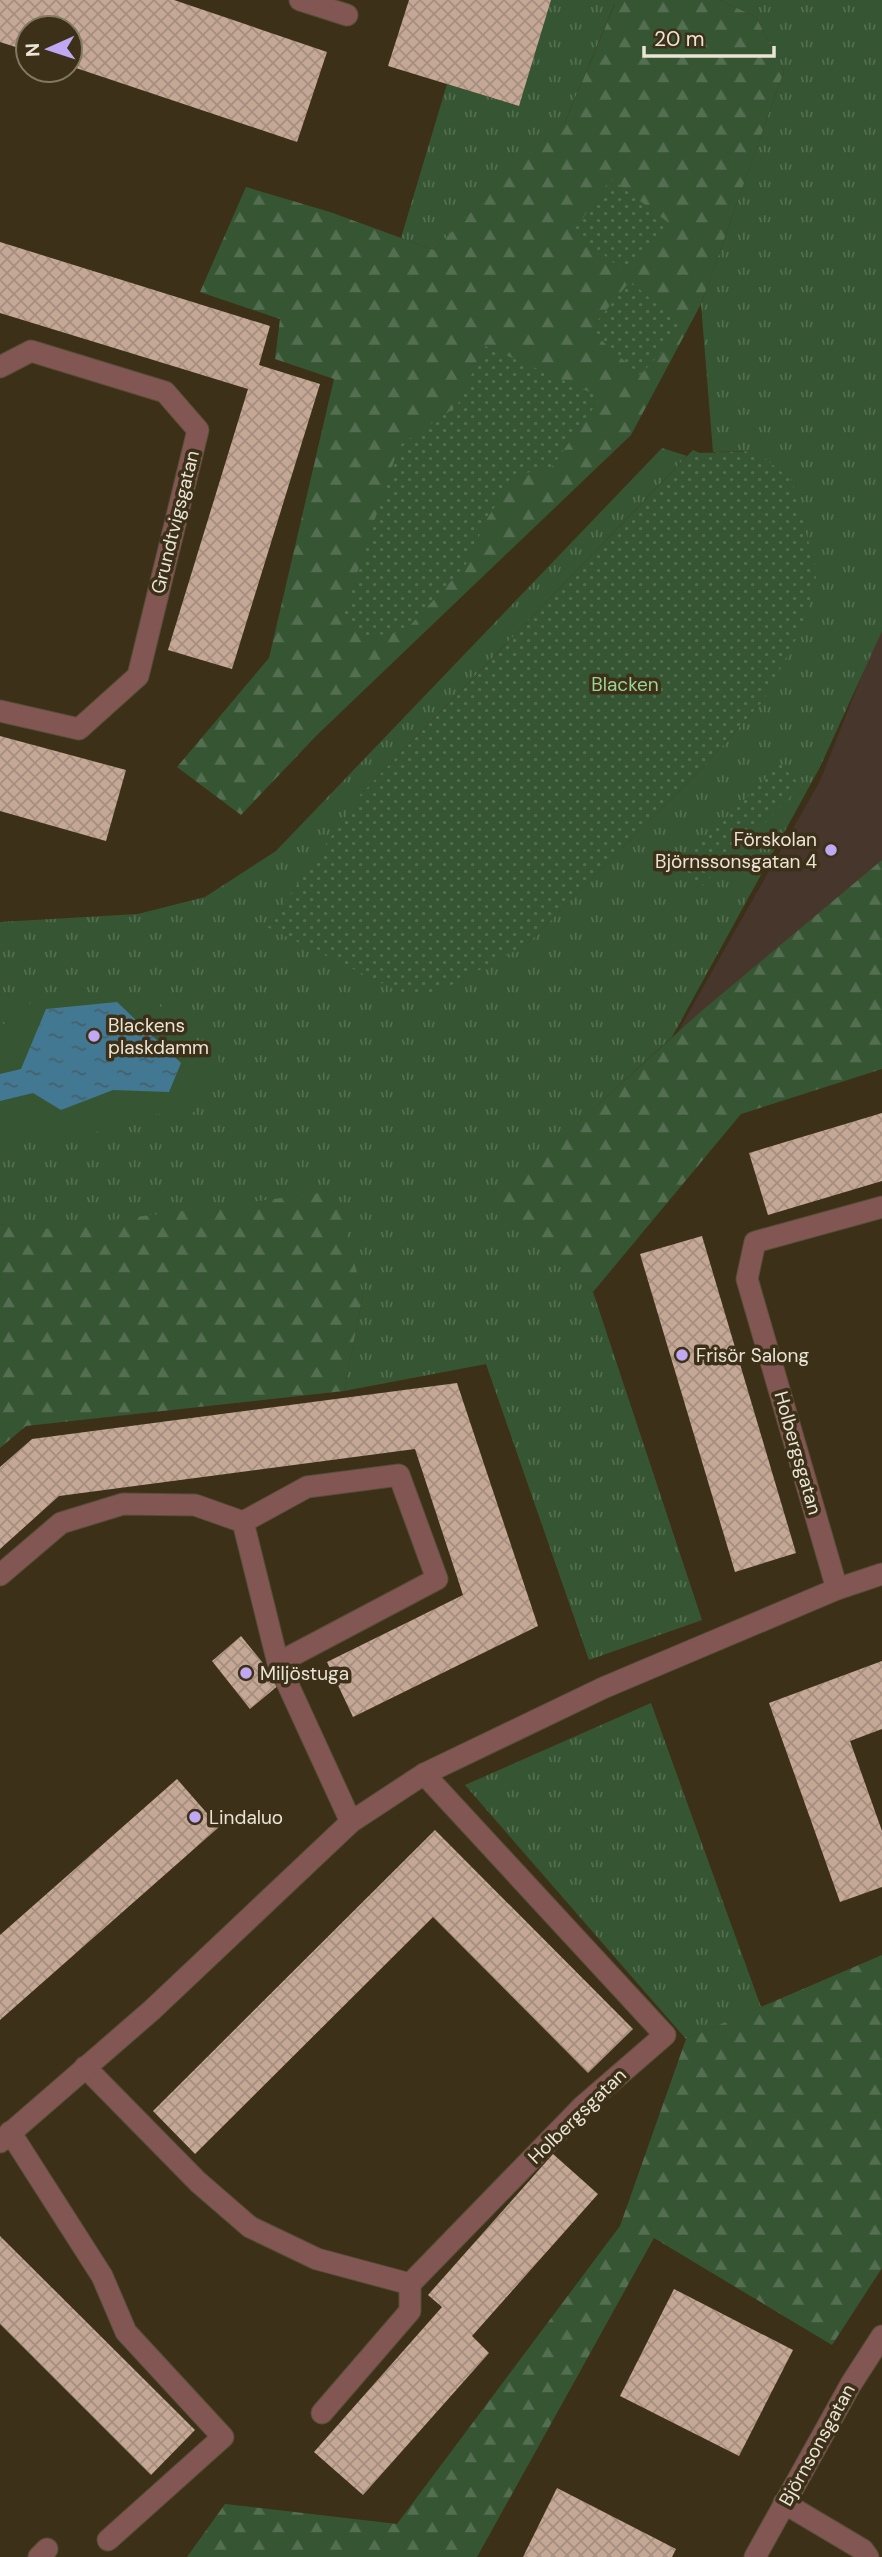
<svg xmlns="http://www.w3.org/2000/svg" width="882" height="2557" font-family="'DM Sans',sans-serif">
  <defs>
    <pattern id="grass-tufts" width="24" height="20" patternUnits="userSpaceOnUse" patternTransform="scale(1.75)"><rect width="24" height="20" fill="#365633"/><path d="M3 7l-1-3M5 7V3M7 7l1-3M15 17l-1-3M17 17v-4M19 17l1-3" fill="none" stroke="#536e50"/></pattern>
    <pattern id="forest-firs" width="22" height="20" patternUnits="userSpaceOnUse" patternTransform="scale(1.75)"><rect width="22" height="20" fill="#365633"/><path d="M5 1l3.5 6h-7zM16 11l3.5 6h-7z" fill="#536e50"/></pattern>
    <pattern id="park-dots" width="8" height="8" patternUnits="userSpaceOnUse" patternTransform="scale(1.75)"><rect width="8" height="8" fill="#365633"/><path d="M2 2h.1M6 6h.1" fill="none" stroke="#536e50" stroke-width="1.8" stroke-linecap="round"/></pattern>
    <pattern id="water-ripples" width="26" height="14" patternUnits="userSpaceOnUse" patternTransform="scale(1.75)"><rect width="26" height="14" fill="#427891"/><path d="M2 4q2-2 4 0t4 0M15 11q2-2 4 0t4 0" fill="none" stroke="#44616d"/></pattern>
    <pattern id="building-cross-hatch" width="8" height="8" patternUnits="userSpaceOnUse" patternTransform="scale(1.75)"><rect width="8" height="8" fill="#c5a796"/><path d="M0 0l8 8M0 8l8-8" fill="none" stroke="#a58e80"/></pattern>
  </defs>
  <rect width="100%" height="100%" fill="#3c3118"/>
  <polygon fill="#47362b" points="882,625 882,920 649,1083 820,781"/>
  <g fill="url(#grass-tufts)">
    <polygon points="551,0 605,0 615,3 565,122 517,166 434,250 401,238 447,84 518,106"/>
    <polygon points="720,0 882,0 882,631 820,767 672,1037 487,1206 593,1292 702,1620 589,1660 486,1364 344,1391 363,1295 0,1224 0,922 138,914 205,897 276,851 662,448 687,456 363,792 526,945 702,768 763,701 756,451 713,452 701,304 784,71 756,17"/>
    <polygon points="651,1703 761,2007 686,2039 465,1785"/>
  </g>
  <g fill="url(#forest-firs)">
    <polygon points="605,0 720,0 756,17 784,71 701,304 631,435 317,735 241,815 177,767 269,658 334,379 275,359 280,319 200,292 246,187 330,212 434,250 517,165 565,122 615,4"/>
    <polygon points="882,860 882,1069 741,1114 593,1292 486,1206 698,1014"/>
    <polygon points="335,1191 363,1295 344,1391 26,1426 0,1448 0,1224 36,1230"/>
    <polygon points="882,1955 882,2268 832,2345 654,2238 477,2557 187,2557 225,2504 397,2524 620,2226 686,2039"/>
  </g>
  <g fill="url(#park-dots)">
    <polygon points="611,179 669,223 627,274 574,230"/>
    <polygon points="630,281 684,328 640,375 590,330"/>
    <polygon points="485,346 601,397 551,468 515,475 487,519 465,566 405,631 360,638 344,613 399,446 457,406"/>
    <polygon points="693,450 700,453 756,451 792,481 817,573 803,626 763,701 702,768 526,945 429,997 398,991 267,927 363,792"/>
    <polygon points="780,764 801,786 699,889 678,866"/>
  </g>
  <path fill="#365633" d="M149 996 201 1044 218 1050 219 1066 206 1070 194 1112 120 1117 83 1140C56 1135 27 1126 0 1135V1026L4 1024 20 1004Z"/>
  <polygon fill="url(#water-ripples)" points="117,1002 181,1063 169,1092 113,1090 61,1110 33,1093 0,1101 0,1074 21,1069 46,1009"/>
  <g fill="url(#building-cross-hatch)">
    <polygon points="0,0 174,0 327,52 297,142 70,66 70,28 28,28 28,51 0,42"/>
    <polygon points="409,0 551,0 519,106 388,66"/>
    <polygon points="0,242 270,326 259,365 320,384 232,669 168,650 248,389 0,313"/>
    <polygon points="0,736 126,770 106,841 0,811"/>
    <polygon points="882,1113 882,1181 768,1215 749,1153"/>
    <polygon points="702,1236 796,1553 735,1572 640,1254"/>
    <polygon points="457,1383 538,1626 353,1717 327,1662 463,1595 415,1449 59,1496 0,1549 0,1467 32,1439"/>
    <polygon points="241,1636 280,1684 250,1709 212,1661"/>
    <polygon points="882,1661 882,1729 850,1741 882,1831 882,1887 840,1902 769,1703"/>
    <polygon points="177,1779 219,1827 0,2020 0,1935"/>
    <polygon points="435,1830 633,2029 588,2073 433,1917 195,2154 153,2111"/>
    <polygon points="553,2154 598,2194 472,2336 489,2353 363,2495 314,2452 442,2307 428,2295"/>
    <polygon points="0,2236 195,2430 151,2475 0,2324"/>
    <polygon points="674,2289 793,2350 739,2456 620,2396"/>
    <polygon points="557,2488 676,2549 672,2557 523,2557"/>
  </g>
  <g fill="none" stroke-linecap="round" stroke-linejoin="round">
    <defs>
      <g id="lane">
        <polyline points="300,0 347,15"/>
        <polyline points="784,2503 863,2550 868,2557"/>
      </g>
      <g id="street">
        <polyline points="0,367 31,351 165,392 198,430 138,676 79,729 0,711"/>
        <polyline points="243,1522 307,1487 399,1475 437,1579 278,1663"/>
        <polyline points="0,1575 61,1523 123,1504 195,1505 243,1522 278,1663 351,1822"/>
        <polyline points="837,1589 747,1279 755,1242 882,1207"/>
        <polyline points="85,2067 198,2182 250,2227 317,2259 410,2284 582,2107 665,2035 424,1774"/>
        <polyline points="10,2132 102,2276 126,2332 223,2437 108,2540"/>
        <polyline points="0,2142 152,2010 351,1822 424,1774 603,1688 837,1589 882,1574"/>
        <polyline points="322,2413 410,2311 410,2284"/>
        <polyline points="39,2557 47,2549"/>
        <polyline points="755,2557 851,2384 882,2336"/>
      </g>
    </defs>
    <use href="#lane" stroke="#584e36" stroke-width="23"/>
    <use href="#street" stroke="#584e36" stroke-width="23"/>
    <use href="#lane" stroke="#815653" stroke-width="21"/>
    <use href="#street" stroke="#815653" stroke-width="21"/>
  </g>
  <g fill="#c0a8f3" stroke="#3c3118" stroke-width="2.5">
    <circle cx="831" cy="850" r="7"/>
    <circle cx="94" cy="1036" r="7"/>
    <circle cx="682" cy="1355" r="7"/>
    <circle cx="246" cy="1673" r="7"/>
    <circle cx="195" cy="1817" r="7"/>
  </g>
  <g text-anchor="middle" dominant-baseline="central" stroke-width="7" stroke-linejoin="round" paint-order="stroke">
    <g font-size="19" fill="#ebe4d5" stroke="#3c3118">
      <text transform="translate(175 522) rotate(-76)">Grundtvigsgatan</text>
      <text transform="translate(798 1453) rotate(74)">Holbergsgatan</text>
      <text transform="translate(577 2116) rotate(-44)">Holbergsgatan</text>
      <text transform="translate(817 2445) rotate(-61)">Björnsonsgatan</text>
    </g>
    <g font-size="19" fill="#9cd296" stroke="#3c3118">
      <text x="625" y="684">Blacken</text>
    </g>
    <g font-size="19" fill="#ebe4d5" stroke="#3c3118" text-anchor="start">
      <text x="817" y="839" text-anchor="end">Förskolan<tspan x="817" dy="22">Björnssonsgatan 4</tspan></text>
      <text x="108" y="1025">Blackens<tspan x="108" dy="22">plaskdamm</tspan></text>
      <text x="696" y="1355">Frisör Salong</text>
      <text x="260" y="1673">Miljöstuga</text>
      <text x="209" y="1817">Lindaluo</text>
    </g>
  </g>
  <g transform="translate(49 49) rotate(267)"><circle r="33" fill="#3c3118" stroke="#827964" stroke-width="2"/>
  <path d="M0-5L12 26L0 18L-12 26Z" fill="#c0a8f3"/>
  <text y="-10" font-size="19" font-weight="bold" text-anchor="middle" fill="#ebe4d5">N</text>
  </g>
  <path d="M644 46v10h130v-10" fill="none" stroke="#ebe4d5" stroke-width="3.5"/>
  <text x="654" y="46" font-size="21" fill="#ebe4d5" stroke="#3c3118" stroke-width="5" paint-order="stroke">20 m</text>
</svg>
